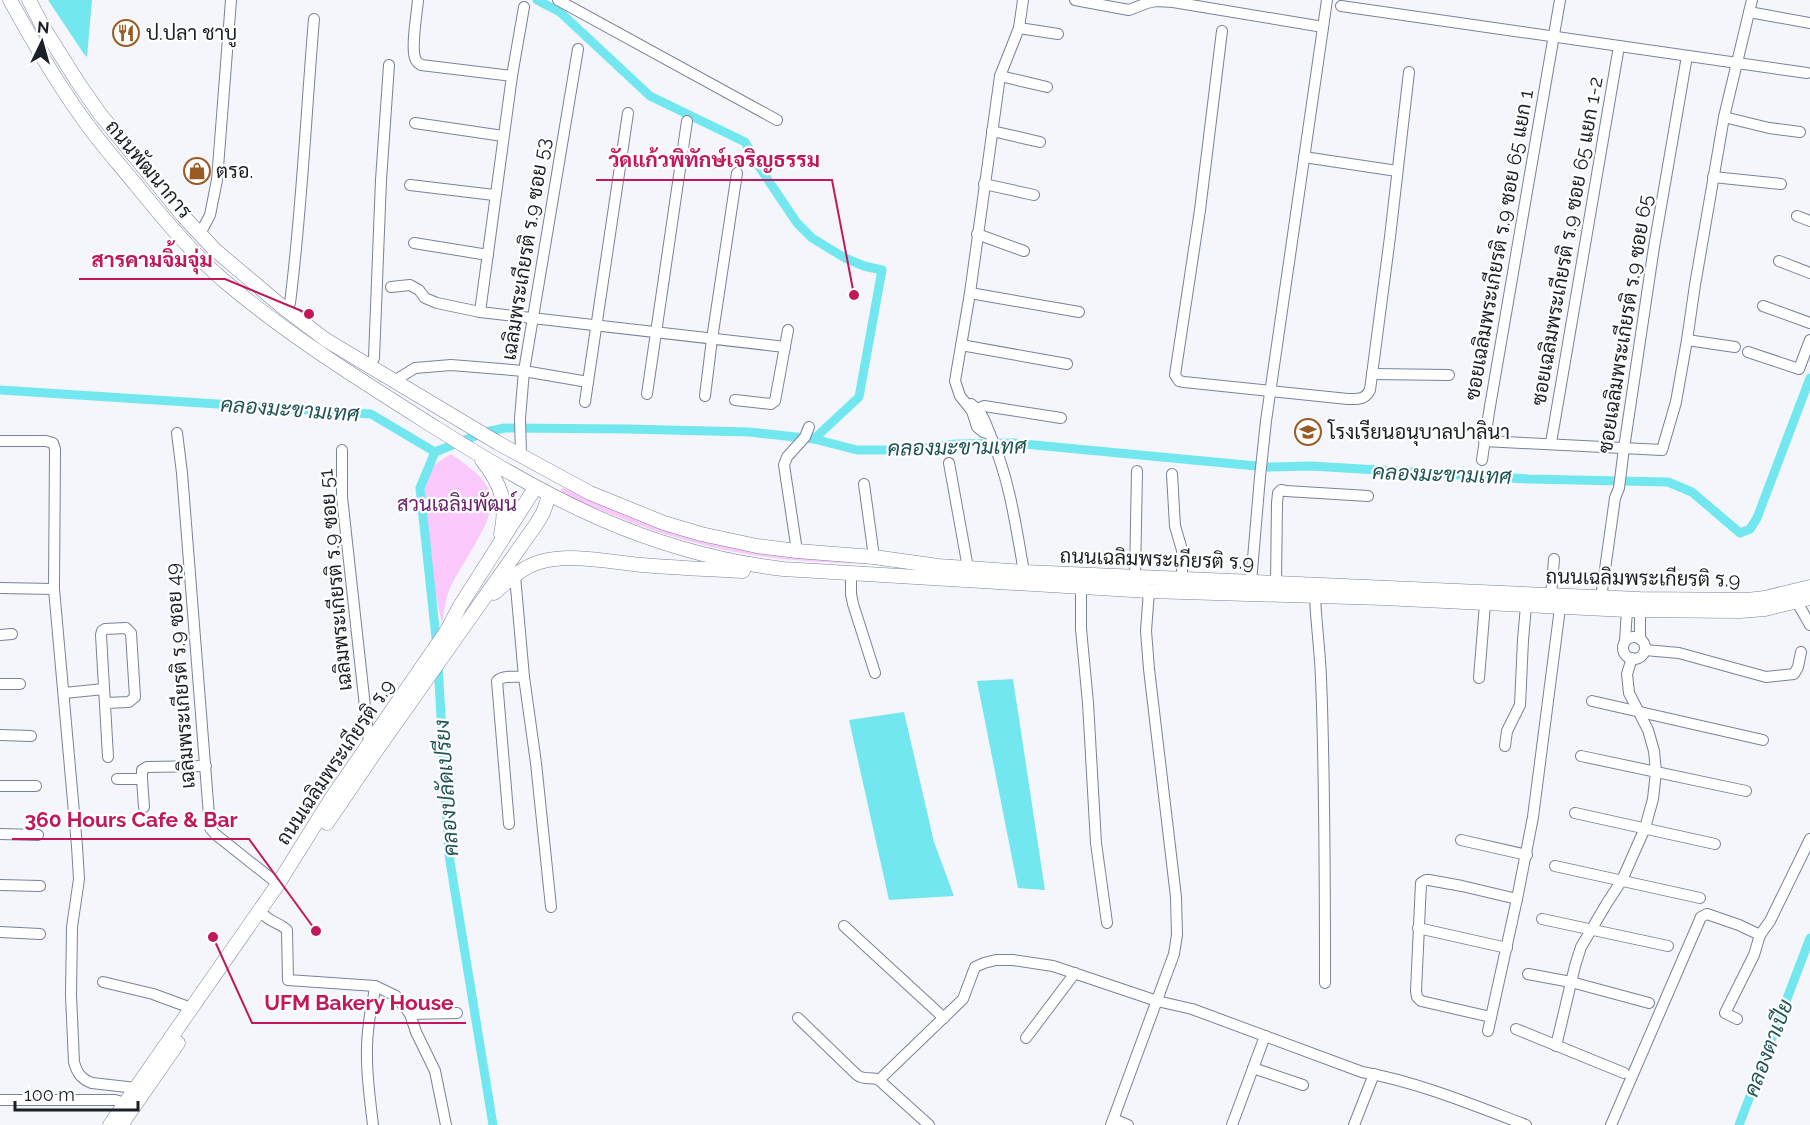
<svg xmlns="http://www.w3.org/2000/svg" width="1810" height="1125" font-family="Raleway,Sarabun,sans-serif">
  <rect width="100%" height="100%" fill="#f4f6fb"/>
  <g fill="#fbc8fb">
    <path d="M451 454C464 463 484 476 490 492 501 515 457 568 449 591 445 601 444 613 442 623 435 593 415 497 429 472 433 464 443 459 451 454Z"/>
    <path d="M563 488 645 521 880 564C842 563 804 562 766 557 715 550 664 536 616 516 598 509 579 503 562 492L561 489Z"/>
  </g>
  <g fill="#73e7f0">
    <polygon points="48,0 92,0 87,57 84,54"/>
    <polygon points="1013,679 1045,890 1018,888 977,681"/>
    <polygon points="904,712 934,842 954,896 889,900 849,720"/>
  </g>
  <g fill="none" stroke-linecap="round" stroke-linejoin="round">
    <g stroke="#73e7f0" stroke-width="9">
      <polyline points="537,0 560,12 650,96 745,142 760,168 797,223 812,238 845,258 864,266 882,270 859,397 814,439"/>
      <polyline points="0,390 371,414 435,452"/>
      <polyline points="435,452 485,432 505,428 628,429 749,432 814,439 857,450 912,450 955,444 1013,443 1267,467 1311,466 1528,479 1668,482 1692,492 1740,533 1750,529 1757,518 1810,378"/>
      <polyline points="435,452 420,488 437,647"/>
      <polyline points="438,664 449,855 493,1125"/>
      <polyline points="1739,1125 1810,938"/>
    </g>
    <defs>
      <g id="minor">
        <path d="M418 0C417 13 411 46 415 58 416 62 417 62 421 65L512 76"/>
        <polyline points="558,0 777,120"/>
        <polyline points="1075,0 1129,10 1147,3 1156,1 1173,2 1323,27"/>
        <polyline points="1341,6 1807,73"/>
        <polyline points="1749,12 1810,23"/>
        <polyline points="1019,28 1058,34"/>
        <path d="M1222 31 1200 210 1175 375 1179 381 1184 382 1348 399C1358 399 1365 400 1370 390L1390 237 1409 72"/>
        <polyline points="1000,76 1047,87"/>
        <polyline points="1724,117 1769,128 1800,132"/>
        <polyline points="415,123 503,136"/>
        <polyline points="992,131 1040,142"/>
        <polyline points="1304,157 1397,171"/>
        <polyline points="1713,177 1781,184"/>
        <polyline points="984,184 1034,195"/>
        <polyline points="410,185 494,195"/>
        <polyline points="1797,216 1810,221"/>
        <polyline points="200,234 210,215 217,180 231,0"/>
        <polyline points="977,234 1024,251"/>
        <polyline points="414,243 488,255"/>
        <polyline points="1779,261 1810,273"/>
        <polyline points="391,287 410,285 419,290 425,298 437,303 480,312 785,347"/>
        <polyline points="970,293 1079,312"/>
        <polyline points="1763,306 1810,323"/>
        <path d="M285 309 290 303C302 209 306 113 314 19"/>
        <polyline points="480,312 512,76 524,7"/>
        <polyline points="1687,340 1735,347"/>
        <polyline points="961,345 1067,364"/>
        <polyline points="1748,352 1799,369 1810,340"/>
        <polyline points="369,366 374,358 381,180 389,65"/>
        <polyline points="1372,374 1449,375"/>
        <polyline points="394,381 415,368 451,365 524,371 588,382"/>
        <polyline points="647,394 687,121"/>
        <polyline points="705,396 712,339 737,173"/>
        <polyline points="735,400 771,404 775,401 788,330"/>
        <polyline points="585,402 628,113"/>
        <path d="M971 404C986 416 985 424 992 439 1010 482 1016 527 1024 572"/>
        <polyline points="972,411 984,406 1061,418"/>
        <polyline points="177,433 182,473 210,828 215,834 278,884"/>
        <polyline points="990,434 983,432 977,427 972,411 960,396 955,381 970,293 1000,76 1019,28 1023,0"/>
        <path d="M0 441H46L53 443 55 449 54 589 77 846 79 879 72 927 71 995 74 1062C77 1073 81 1079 92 1083L136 1088"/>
        <polyline points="1484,441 1662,450 1676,402 1687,340 1695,285 1724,117 1752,0"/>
        <polyline points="1551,443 1619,46"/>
        <polyline points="342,450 342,497 369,743"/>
        <polyline points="521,456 520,418 524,371 578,49"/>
        <polyline points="1482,460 1489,412 1560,0"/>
        <polyline points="949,463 968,568"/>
        <polyline points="1172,474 1175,526 1182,550 1182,580"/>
        <polyline points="864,484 874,557"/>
        <polyline points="797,551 784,465 787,457 805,437 809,427"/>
        <polyline points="851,573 851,594 853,604 875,673"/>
        <polyline points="515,576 524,677 536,763 551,907"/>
        <polyline points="1135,578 1137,471"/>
        <polyline points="1251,582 1260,477 1266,421 1327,0"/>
        <polyline points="1276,583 1277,503 1278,493 1281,490 1286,491 1368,496"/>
        <polyline points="1081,586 1081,629 1088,703 1096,843 1107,923"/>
        <polyline points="0,588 54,589"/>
        <path d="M1315 596C1316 623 1320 650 1321 678 1325 779 1325 881 1325 983"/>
        <polyline points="1551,596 1554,559"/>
        <polyline points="1601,598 1615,498 1619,488 1624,448 1654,247 1687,56"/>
        <polyline points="1797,602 1810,625"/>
        <polyline points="1640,610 1640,639"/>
        <polyline points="0,635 12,634"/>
        <circle cx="1634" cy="648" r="11"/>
        <polyline points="1625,641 1627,610"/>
        <polyline points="1645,650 1679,653 1766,677 1794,674 1798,667 1801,652"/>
        <polyline points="1479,678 1485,604"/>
        <polyline points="0,684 20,684"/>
        <polyline points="64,693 104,689"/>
        <polyline points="1592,701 1763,740"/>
        <polyline points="105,703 129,702 135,697 131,633 126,628 105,629 102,631 101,635 108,757"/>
        <polyline points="0,735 31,736"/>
        <polyline points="1505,746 1507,731 1520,705 1523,640 1526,606"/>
        <polyline points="1581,756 1746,791"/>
        <polyline points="117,779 142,779 142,770 147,767 206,766"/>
        <polyline points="142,779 144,807"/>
        <polyline points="0,786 36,786"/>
        <polyline points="1575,813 1715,844"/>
        <path d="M509 824 497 681C503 675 515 677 524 677"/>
        <polyline points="0,834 38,835"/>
        <polyline points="1461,840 1527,855"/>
        <polyline points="1555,866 1700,898"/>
        <polyline points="0,885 40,886"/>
        <path d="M264 915C272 923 280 923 287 930L288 980 375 986 396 996 410 1014 416 1032 435 1071 446 1125"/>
        <polyline points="1542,919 1668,946"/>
        <polyline points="844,926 944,1018"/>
        <polyline points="1418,928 1507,948"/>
        <polyline points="0,932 40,934"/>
        <polyline points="1528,974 1571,982 1649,1003"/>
        <polyline points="103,982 153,994 191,1008"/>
        <polyline points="410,1014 457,1013"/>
        <polyline points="1491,1017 1421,1001 1417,997 1416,991 1421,883 1426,880 1429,880 1462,886 1517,899"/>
        <path d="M798 1018 857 1075C865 1081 871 1076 879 1080L929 1125"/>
        <polyline points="1737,1019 1725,1013 1754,955 1760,935"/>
        <polyline points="1516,1029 1624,1073"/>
        <polyline points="1488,1031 1517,899 1533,817 1560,608"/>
        <polyline points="1026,1038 1075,973"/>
        <polyline points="1556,1046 1575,966 1581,947 1607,903 1622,880 1645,828 1653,799 1656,772 1654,751 1648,730 1629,693 1627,674 1632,658"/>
        <polyline points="1253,1068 1303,1085"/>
        <path d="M879 1080 963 999 975 967 984 963 996 960H1013L1053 966 1157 1001 1192 1009 1362 1072C1418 1082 1473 1105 1526 1125"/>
        <polyline points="0,1100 115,1100 125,1103"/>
        <polyline points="1114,1119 1128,1125"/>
        <path d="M373 1125C369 1092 364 1056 369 1023 370 1010 374 999 375 986"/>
        <polyline points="1111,1125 1174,954 1177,935 1176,897 1149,669 1146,631 1149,591"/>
        <polyline points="1232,1125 1265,1036"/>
        <polyline points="1354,1125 1374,1074"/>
        <polyline points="1611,1125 1701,917 1707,914 1739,925 1760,935 1770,921 1810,839"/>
      </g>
      <g id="major">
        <path d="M10 0C33 42 57 84 86 123 101 144 119 164 136 185 163 218 191 252 223 280 289 336 363 382 436 428 548 499 649 553 783 569L1149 591 1383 598 1627 610 1740 611 1765 609 1810 598"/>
        <polyline points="29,0 43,27 79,84 100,114 184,217 215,250 285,309 326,340 498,443 590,493 664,523 701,534 757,546 797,551 874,557 938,566 1024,572 1640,599 1747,600 1765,598 1810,587"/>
        <path d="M482 460C501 484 508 503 501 534"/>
        <path d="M494 593C508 581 522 567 540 562 572 553 609 562 642 565 675 568 709 569 743 571"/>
        <polyline points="327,823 378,748 535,526 543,513 549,496"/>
        <polyline points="110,1125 278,884 331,799 446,632 460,606 535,488"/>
        <polyline points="121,1125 178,1043"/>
      </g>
    </defs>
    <use href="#minor" stroke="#788399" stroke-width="12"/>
    <use href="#major" stroke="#788399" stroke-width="15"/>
    <use href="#minor" stroke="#fff" stroke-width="10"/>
    <use href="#major" stroke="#fff" stroke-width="14"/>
  </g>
  <defs>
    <symbol id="restaurant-ring" viewBox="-11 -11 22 22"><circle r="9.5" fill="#fff" stroke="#9a5b23" stroke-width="1.5"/><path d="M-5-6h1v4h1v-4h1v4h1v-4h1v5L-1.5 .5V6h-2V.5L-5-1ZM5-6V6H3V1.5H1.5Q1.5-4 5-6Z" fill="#9a5b23"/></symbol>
    <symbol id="shop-ring" viewBox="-11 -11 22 22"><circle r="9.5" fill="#fff" stroke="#9a5b23" stroke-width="1.5"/><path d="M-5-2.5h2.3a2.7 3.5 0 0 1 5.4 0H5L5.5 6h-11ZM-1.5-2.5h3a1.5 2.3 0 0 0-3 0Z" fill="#9a5b23"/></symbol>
    <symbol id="school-ring" viewBox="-11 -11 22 22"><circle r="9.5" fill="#fff" stroke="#9a5b23" stroke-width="1.5"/><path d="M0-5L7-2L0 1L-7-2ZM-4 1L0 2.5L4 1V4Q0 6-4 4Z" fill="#9a5b23"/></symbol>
  </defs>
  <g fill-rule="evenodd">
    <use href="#restaurant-ring" x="111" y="18" width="30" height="30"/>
    <use href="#shop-ring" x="182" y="156" width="30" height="30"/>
    <use href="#school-ring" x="1293" y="417" width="30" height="30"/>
  </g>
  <g text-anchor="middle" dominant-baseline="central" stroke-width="4.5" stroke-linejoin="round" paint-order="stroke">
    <g font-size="20" fill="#1b2028" stroke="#fff" text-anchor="start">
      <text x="146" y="33">ป.ปลา ชาบู</text>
      <text x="216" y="171">ตรอ.</text>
      <text x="1328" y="432">โรงเรียนอนุบาลปาลินา</text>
    </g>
    <g font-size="20" fill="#1b2028" stroke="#fff">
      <text transform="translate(149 169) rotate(50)">ถนนพัฒนาการ</text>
      <text transform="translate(1567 241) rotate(-80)">ซอยเฉลิมพระเกียรติ ร.9 ซอย 65 แยก 1-2</text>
      <text transform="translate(1499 245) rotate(-80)">ซอยเฉลิมพระเกียรติ ร.9 ซอย 65 แยก 1</text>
      <text transform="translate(526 249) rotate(-81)">เฉลิมพระเกียรติ ร.9 ซอย 53</text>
      <text transform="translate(1625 324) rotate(-81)">ซอยเฉลิมพระเกียรติ ร.9 ซอย 65</text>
      <text transform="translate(1157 559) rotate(2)">ถนนเฉลิมพระเกียรติ ร.9</text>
      <text transform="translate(1643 578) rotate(1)">ถนนเฉลิมพระเกียรติ ร.9</text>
      <text transform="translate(335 580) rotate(-95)">เฉลิมพระเกียรติ ร.9 ซอย 51</text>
      <text transform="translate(180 676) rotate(-94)">เฉลิมพระเกียรติ ร.9 ซอย 49</text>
      <text transform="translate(335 762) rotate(-56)">ถนนเฉลิมพระเกียรติ ร.9</text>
    </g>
    <g font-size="20" fill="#69246c" stroke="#fff">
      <text x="457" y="504">สวนเฉลิมพัฒน์</text>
    </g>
    <g font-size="21" font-style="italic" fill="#205457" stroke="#fff">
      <text transform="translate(290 409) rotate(4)">คลองมะขามเทศ</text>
      <text transform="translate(957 447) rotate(-1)">คลองมะขามเทศ</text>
      <text transform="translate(1442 474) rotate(2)">คลองมะขามเทศ</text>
      <text transform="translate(446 788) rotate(-94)">คลองปลัดเปรียง</text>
      <text transform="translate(1768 1048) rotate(-69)">คลองตาเปีย</text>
    </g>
  </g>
  <path fill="none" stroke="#c2185b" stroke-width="2" d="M854 295L832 180H596M309 314L225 279H79M316 931L249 839H12M213 937L252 1023H466"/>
  <g fill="#c2185b" stroke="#fff" stroke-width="2">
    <circle cx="854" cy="295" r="6"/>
    <circle cx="309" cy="314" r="6"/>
    <circle cx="316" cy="931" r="6"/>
    <circle cx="213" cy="937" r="6"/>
  </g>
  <g font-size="21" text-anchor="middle" font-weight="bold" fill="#c2185b" stroke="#fff" stroke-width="4.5" stroke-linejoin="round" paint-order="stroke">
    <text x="714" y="167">วัดแก้วพิทักษ์เจริญธรรม</text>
    <text x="152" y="267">สารคามจิ้มจุ่ม</text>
    <text x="131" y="827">360 Hours Cafe &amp; Bar</text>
    <text x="359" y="1010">UFM Bakery House</text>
  </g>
  <g transform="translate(42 42) rotate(5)" stroke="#ffffff" stroke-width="4.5" paint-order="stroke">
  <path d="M0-4.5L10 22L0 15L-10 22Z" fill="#1b2028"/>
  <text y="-9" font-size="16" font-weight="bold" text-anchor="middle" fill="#1b2028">N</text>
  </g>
  <path d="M15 1101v9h123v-9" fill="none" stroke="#1b2028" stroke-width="3"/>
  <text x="24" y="1101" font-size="18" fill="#1b2028" stroke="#ffffff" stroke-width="4.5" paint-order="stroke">100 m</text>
</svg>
